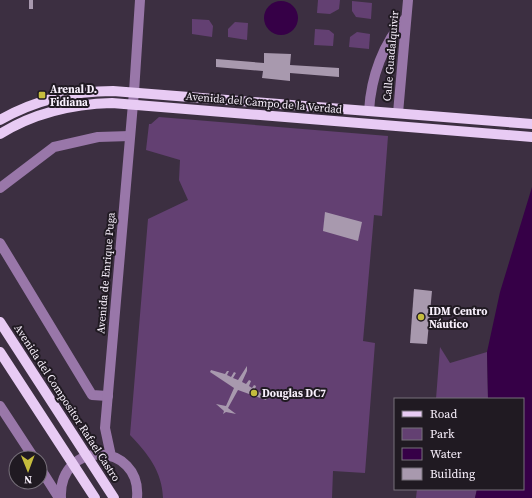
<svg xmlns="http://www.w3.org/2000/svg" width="532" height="498" font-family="'Source Serif 4',serif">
  <rect width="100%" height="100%" fill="#3c2f41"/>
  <g fill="#634072">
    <polygon points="318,0 340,0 339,9 330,14 317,13"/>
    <polygon points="352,1 372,3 371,19 356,17 352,11"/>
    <polygon points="192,19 209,20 213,26 212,37 192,34"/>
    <polygon points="235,22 248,23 247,40 228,37 228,29"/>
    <polygon points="315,29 329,30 334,34 333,46 314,45"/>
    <polygon points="357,32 370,34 369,49 349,47 350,37"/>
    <path d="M159 117 388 136 382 216 374 215 363 341 375 343 365 473 333 471 332 498H163C162 471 148 454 130 435L148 219 188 200 179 180 180 160 146 150 149 124H151Z"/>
    <polygon points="440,347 450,363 487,352 488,399 436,399"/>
    <polygon points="417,489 477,489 475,498 416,498"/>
  </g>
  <g fill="#360047">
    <circle cx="281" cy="18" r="17"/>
    <polygon points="532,187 532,498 475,498 477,489 523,489 523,399 488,399 487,352 500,292"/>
  </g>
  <g fill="#a899ae">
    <rect x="29" y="0" width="4" height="9"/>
    <polygon points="264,53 291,54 290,65 339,68 339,77 290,73 290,81 262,78 263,71 216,67 216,59 264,63"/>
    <polygon points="325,212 362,222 358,241 323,231"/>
    <polygon points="414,289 432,291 427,344 410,343"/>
    <polygon points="247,366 247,371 242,382 246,384 249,380 251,381 249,386 252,388 254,385 256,386 255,389 267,398 266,400 238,390 228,408 236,414 226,412 223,414 224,411 216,404 226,406 234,388 210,372 211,370 225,374 227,371 229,371 227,375 231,377 234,372 236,373 233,378 238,380"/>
  </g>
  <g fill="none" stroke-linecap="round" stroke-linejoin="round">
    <g stroke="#9977a9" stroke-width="10">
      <path d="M369 111C371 77 383 43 406 18"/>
      <polyline points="398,113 408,0"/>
      <polyline points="0,188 54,147 98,137 130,136"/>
      <polyline points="0,243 92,395 108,396"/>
      <polyline points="0,406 34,458"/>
      <polyline points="111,456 105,428 134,92 140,0"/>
      <polyline points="40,468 59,498"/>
      <path d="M61 498C58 439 142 441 137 498"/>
    </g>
    <g stroke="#e8cbf4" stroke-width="10">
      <path d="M0 120C35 100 72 91 113 91L532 124"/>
      <path d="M0 134C34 113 72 104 112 103L532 137"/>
      <polyline points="0,322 114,498"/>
      <polyline points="0,352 95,498"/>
    </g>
  </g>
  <g fill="#c5bc3d" stroke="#201a22" stroke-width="1.5">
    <rect x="38" y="91" width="8" height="8" rx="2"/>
    <circle cx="421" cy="317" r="4"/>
    <circle cx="254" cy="393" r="4"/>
  </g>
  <g text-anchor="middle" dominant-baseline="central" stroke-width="4" stroke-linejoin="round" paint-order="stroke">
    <g font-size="11" fill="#f9f1fd" stroke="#201a22">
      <text transform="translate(391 56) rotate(-85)">Calle Guadalquivir</text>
      <text transform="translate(264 103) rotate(5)">Avenida del Campo de la Verdad</text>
      <text transform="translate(106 273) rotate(-85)">Avenida de Enrique Puga</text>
      <text transform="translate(67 403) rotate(57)">Avenida del Compositor Rafael Castro</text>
    </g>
    <g font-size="11" font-weight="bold" fill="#f9f1fd" stroke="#201a22" text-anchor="start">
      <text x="50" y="89">Arenal D.<tspan x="50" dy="13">Fidiana</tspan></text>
      <text x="429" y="311">IDM Centro<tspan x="429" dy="13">Náutico</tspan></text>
      <text x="262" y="393">Douglas DC7</text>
    </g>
  </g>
  <rect x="394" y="398" width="130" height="92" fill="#201a22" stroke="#77707a"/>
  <rect x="402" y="411" width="20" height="6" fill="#e8cbf4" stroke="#77707a"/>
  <text x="430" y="418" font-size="12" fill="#f9f1fd">Road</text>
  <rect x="402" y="428" width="20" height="12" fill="#634072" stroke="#77707a"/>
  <text x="430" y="438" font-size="12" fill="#f9f1fd">Park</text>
  <rect x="402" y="448" width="20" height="12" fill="#360047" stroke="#77707a"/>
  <text x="430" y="458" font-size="12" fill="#f9f1fd">Water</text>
  <rect x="402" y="468" width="20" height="12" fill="#a899ae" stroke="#77707a"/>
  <text x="430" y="478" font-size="12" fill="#f9f1fd">Building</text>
  <g transform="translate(28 470) rotate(179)"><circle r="19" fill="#201a22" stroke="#77707a"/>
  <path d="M0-3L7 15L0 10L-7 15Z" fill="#c5bc3d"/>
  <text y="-6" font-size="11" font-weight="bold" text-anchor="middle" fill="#f9f1fd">N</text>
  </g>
</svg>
